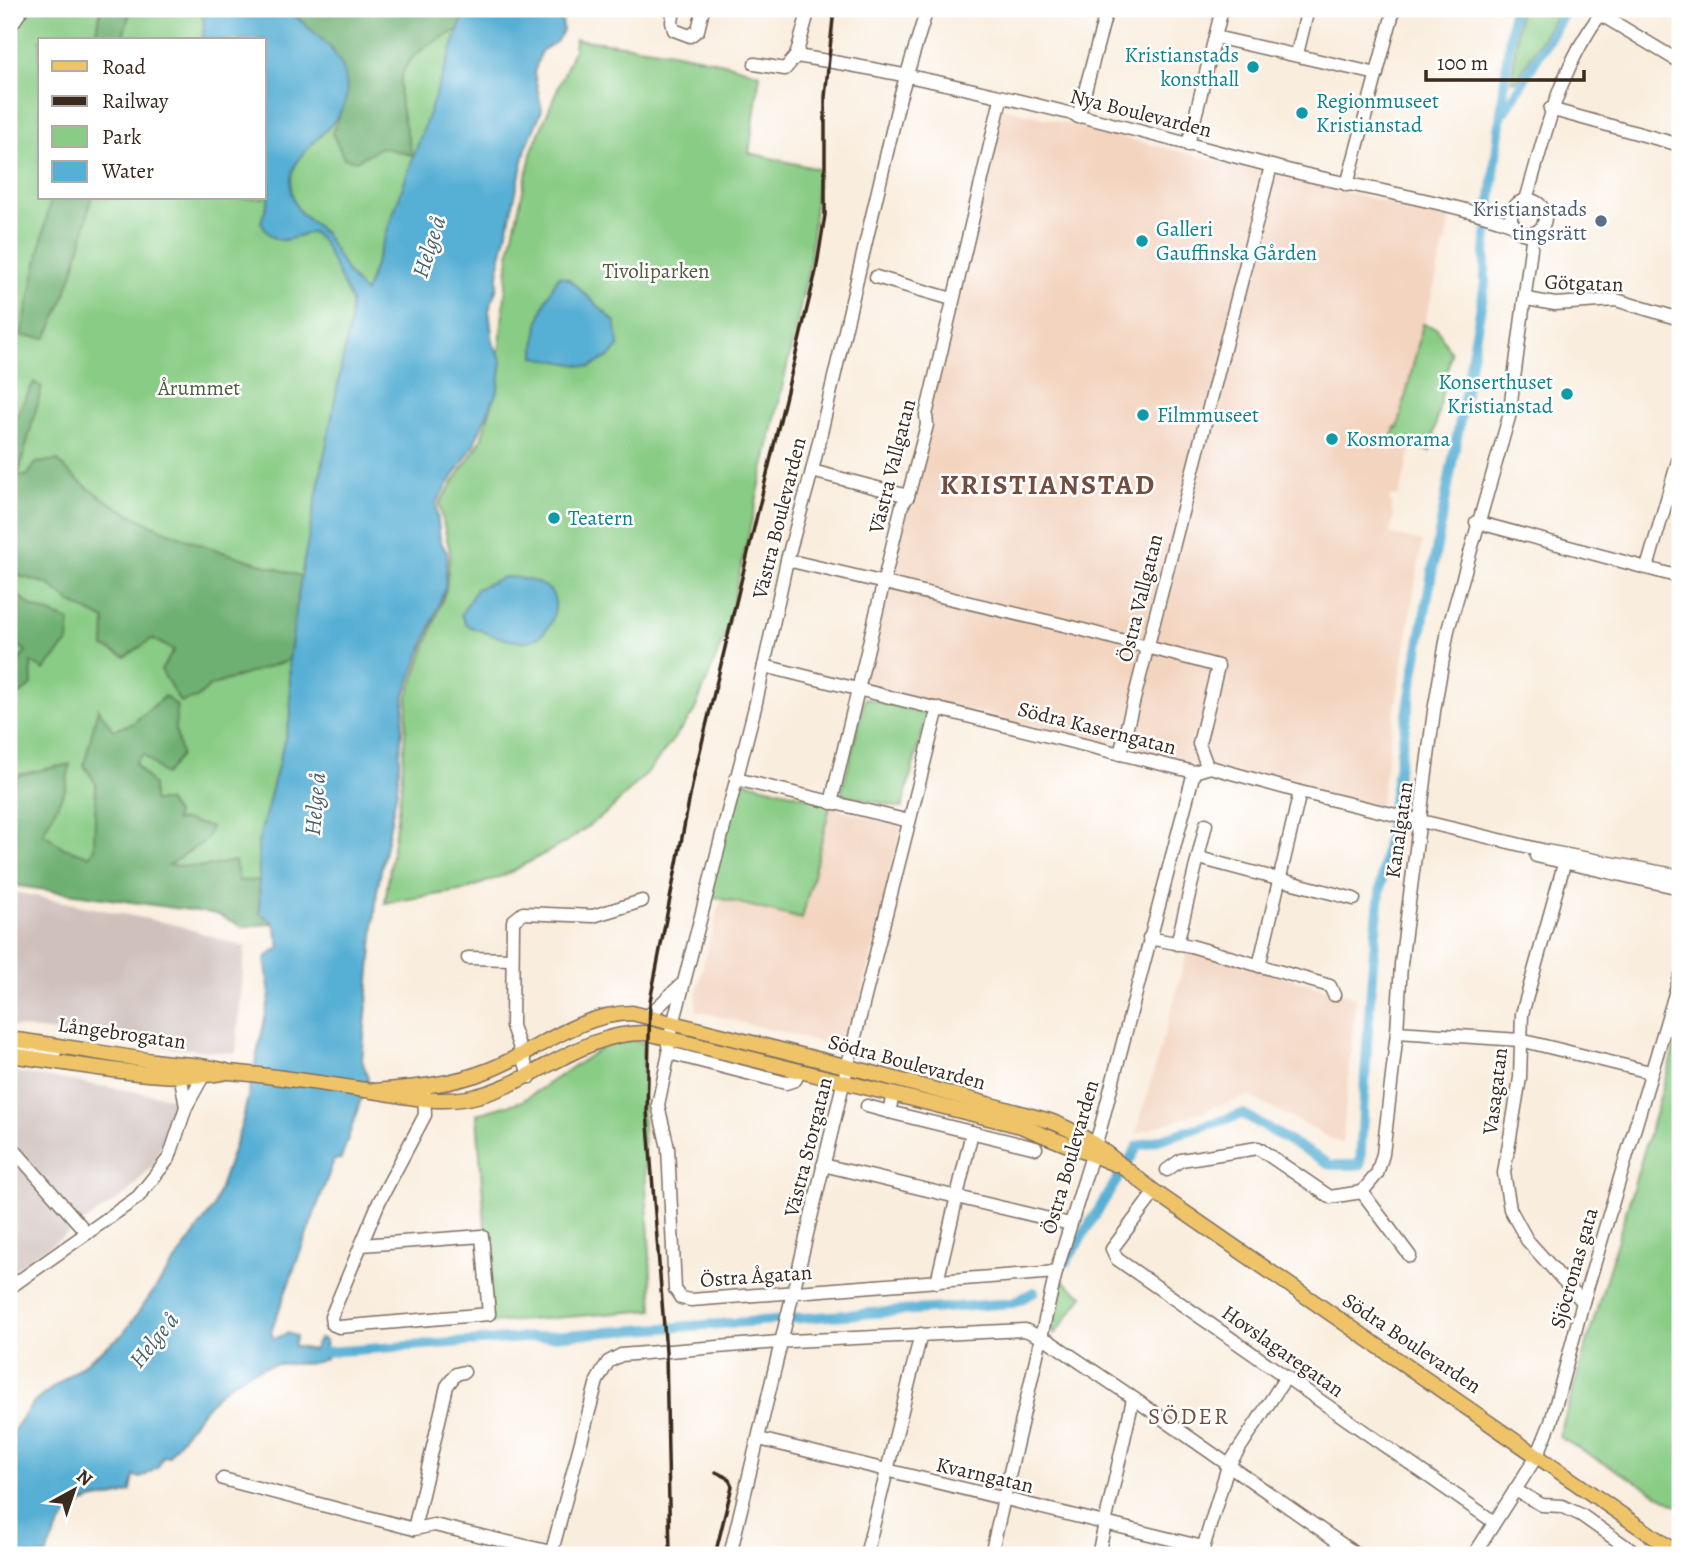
<svg xmlns="http://www.w3.org/2000/svg" width="1689" height="1564" font-family="Alegreya,serif">
  <rect width="100%" height="100%" fill="#fff"/>
  <filter id="ink" filterUnits="userSpaceOnUse"><feTurbulence type="fractalNoise" baseFrequency=".0143" numOctaves="2"/><feDisplacementMap in="SourceGraphic" scale="14" xChannelSelector="R" yChannelSelector="G"/><feConvolveMatrix kernelMatrix="1 2 1 2 8 2 1 2 1" color-interpolation-filters="sRGB"/></filter>
  <filter id="wash" filterUnits="userSpaceOnUse"><feTurbulence type="fractalNoise" baseFrequency=".00686" numOctaves="4" result="noise"/><feDisplacementMap in="SourceGraphic" scale="28" xChannelSelector="R" yChannelSelector="G"/><feGaussianBlur stdDeviation="1.57" result="paint"/><feColorMatrix in="noise" values="0 0 0 0 0 0 0 0 0 0 0 0 0 0 0 0 0 1.4 0 .05"/><feComposite in="paint" operator="in"/></filter>
  <g filter="url(#wash)">
    <rect width="100%" height="100%" fill="#f9eddd"/>
    <g fill="#f3d4bf">
      <polygon points="999,107 1451,218 1398,428 1395,427 1392,440 1412,446 1399,496 1389,497 1394,517 1389,534 1422,542 1379,811 858,683"/>
      <polygon points="830,807 902,826 849,1050 697,1011 696,993 721,899 802,919"/>
      <polygon points="1188,950 1356,997 1342,1144 1248,1096 1136,1134"/>
    </g>
    <g fill="#cfc0bb">
      <polygon points="9,891 177,925 245,947 236,1053 175,1048 9,1026"/>
      <polygon points="9,1071 180,1099 154,1164 126,1194 9,1273"/>
    </g>
    <g fill="#89cc85" stroke="#627b52" stroke-width="2" fill-rule="evenodd">
      <path d="M9 9H497L258 914 9 868ZM40 40H264V198H40Z"/>
      <polygon points="1519,9 1560,9 1516,81 1512,81"/>
      <path d="M575 39C636 47 702 53 760 74L749 153 818 169 810 262 793 340 726 633 694 712 649 771 609 811 568 841 507 874 465 890 385 903 401 790 408 696 446 590 450 552 439 504 480 442 494 399 510 248 532 150 574 50Z"/>
      <polygon points="1423,324 1437,328 1451,353 1430,451 1392,440 1395,427 1398,428"/>
      <polygon points="865,698 927,714 902,808 841,794"/>
      <polygon points="736,779 831,803 802,919 707,895"/>
      <polygon points="1680,1030 1680,1507 1559,1437"/>
      <polygon points="628,1041 643,1042 643,1130 653,1310 492,1323 477,1114 522,1101 603,1047"/>
      <polygon points="1059,1278 1083,1296 1054,1335 1048,1322"/>
    </g>
    <g fill="#6eb072" stroke="#546d48" stroke-width="2">
      <polygon points="101,9 131,9 122,40 94,40"/>
      <path d="M288 9H466L458 30C383 63 396 85 412 155L381 147 356 161 344 158 332 133 339 117 343 69 332 49Z"/>
      <path d="M51 198H91C82 246 69 295 46 338L21 336Z"/>
      <path d="M34 382 42 387 18 476H27L36 463 57 460C115 524 220 551 301 576L289 660 210 686 197 698 180 702 161 670 174 650 152 639 125 657 104 647 105 620 71 603 48 584 9 573V430Z"/>
      <polygon points="9,588 33,607 70,621 68,642 44,670 31,662 32,685 9,702 9,675 26,651 13,642 9,644"/>
      <polygon points="165,696 177,706 175,728 181,755 165,775 143,754 135,763 153,785 153,801 167,801 176,814 175,821 184,820 211,827 206,840 169,865 204,867 235,861 239,881 259,880 260,912 274,923 243,927 217,914 18,886 9,879 9,794 18,775 70,764 66,788 43,833 64,848 89,856 94,848 96,784 84,765 98,708 113,730 133,723"/>
    </g>
    <g fill="#56afd4" stroke="#486c79" stroke-width="2">
      <path d="M200 9H288C306 28 331 41 342 67 369 133 272 141 294 201 299 217 317 223 326 236 341 258 343 272 365 293L466 9H549L562 17 563 31 556 42 541 51 534 73 542 110 526 148 499 266 497 287 489 310 493 343 502 361 498 390 472 448 436 503 440 540 447 553 445 588 405 695 397 790 377 891 362 1060 368 1078 341 1159 334 1160 271 1332 274 1339 288 1333 296 1336 293 1346 313 1350 320 1338 325 1340 326 1358C310 1368 290 1361 272 1365 223 1375 196 1418 168 1457L163 1456 158 1467 141 1478 134 1476 131 1491C117 1498 106 1496 92 1500 66 1507 55 1532 46 1555H9V1437L33 1403 123 1334 213 1208 242 1124 270 995 265 958 280 947 274 923 260 913 258 843 291 715 289 660 301 576 350 322 351 301 323 242 312 232C288 238 276 251 261 222 268 201 274 191 264 171V40H203L204 21Z"/>
      <path d="M559 276 569 279 615 322 619 346 612 355 590 367 535 357C535 325 542 304 559 276Z"/>
      <path d="M504 577C517 577 535 580 546 587 566 601 550 638 528 641 506 643 486 632 466 625L461 615 476 589Z"/>
    </g>
    <g fill="none" stroke-linecap="round" stroke-linejoin="round">
      <polyline stroke="#56afd4" stroke-width="3.5" points="1552,9 1565,11"/>
      <g stroke="#56afd4" stroke-width="10">
        <polyline points="1505,111 1567,9"/>
        <path d="M1066 1262 1138 1146 1243 1114 1331 1165H1360C1366 1067 1370 967 1383 869 1411 673 1450 479 1485 284V251L1513 9"/>
        <polyline points="326,1352 1013,1303 1034,1292"/>
      </g>
    </g>
  </g>
  <g filter="url(#ink)">
    <g fill="none" stroke-linecap="round" stroke-linejoin="round">
      <defs>
        <g id="minor">
          <polyline points="674,9 672,22 674,30 690,36 698,30 703,9"/>
          <polyline points="927,9 900,97 812,471 787,560 755,707 668,1044 669,1053 658,1105 668,1148 675,1289 681,1298 691,1300 1056,1272"/>
          <polyline points="1600,14 1680,62"/>
          <polyline points="9,29 22,9"/>
          <polyline points="1215,37 1377,74"/>
          <polyline points="1297,54 1308,9"/>
          <path d="M796 56C962 81 1125 128 1287 170 1362 189 1441 199 1514 225"/>
          <polyline points="755,64 785,69 796,56 809,9"/>
          <polyline points="1550,109 1680,145"/>
          <polyline points="1078,117 1107,9"/>
          <polyline points="1188,145 1222,9"/>
          <polyline points="1347,185 1394,9"/>
          <path d="M1526 200C1547 129 1558 70 1604 9"/>
          <circle cx="1528" cy="217" r="17"/>
          <polyline points="876,277 952,299"/>
          <polyline points="1527,299 1555,304 1616,300 1680,319"/>
          <polyline points="812,471 908,496"/>
          <polyline points="1476,522 1680,577"/>
          <polyline points="787,560 1072,627 1218,666 1199,744 1207,766"/>
          <polyline points="1647,568 1680,454"/>
          <polyline points="764,666 1194,772 1210,767 1300,792 1546,851 1680,876"/>
          <polyline points="1120,754 1271,166"/>
          <polyline points="736,779 909,821"/>
          <polyline points="831,803 902,505 908,496 927,425 926,415 1001,99"/>
          <polyline points="1536,856 1680,888"/>
          <polyline points="1199,858 1354,899"/>
          <polyline points="1564,864 1522,1014 1520,1078 1504,1173 1510,1209 1527,1240 1583,1302"/>
          <polyline points="1149,938 1191,946 1330,986 1334,995"/>
          <polyline points="1177,944 1206,824"/>
          <polyline points="468,958 512,959"/>
          <polyline points="1259,966 1300,792"/>
          <polyline points="649,1015 681,985"/>
          <polyline points="1397,1032 1520,1040 1650,1072"/>
          <polyline points="9,1050 19,1048 55,1052"/>
          <polyline points="669,1053 786,1083 795,1080 800,1071"/>
          <polyline points="174,1068 181,1079 186,1107"/>
          <polyline points="530,1077 512,1026 513,921 523,913 593,916 642,901"/>
          <polyline points="893,1095 889,1112 1036,1148"/>
          <polyline points="867,1106 889,1112"/>
          <polyline points="9,1144 87,1233"/>
          <polyline points="823,1165 1070,1224"/>
          <polyline points="1167,1170 1181,1160 1258,1148 1330,1197 1362,1192 1377,1174 1383,1154 1397,1032 1401,964 1434,711 1448,630 1509,417 1533,233"/>
          <polyline points="1155,1192 1112,1249 1117,1259 1494,1522"/>
          <polyline points="1362,1192 1410,1256"/>
          <polyline points="362,1245 482,1236 489,1314 339,1327 332,1324 331,1317 379,1202 425,1115 424,1090"/>
          <polyline points="937,1282 972,1132"/>
          <polyline points="9,1288 138,1197 169,1158 186,1107 203,1076"/>
          <polyline points="759,1439 1203,1547"/>
          <polyline points="223,1479 414,1529 434,1525 551,1552"/>
          <polyline points="1515,1490 1542,1505 1562,1506 1581,1515 1638,1555"/>
          <polyline points="414,1529 447,1386 456,1374 464,1372"/>
          <polyline points="551,1555 597,1381 608,1362 621,1355 791,1341 1025,1330 1049,1341 1126,1393 1357,1555"/>
          <polyline points="730,1555 843,1084 938,708"/>
          <polyline points="866,1555 921,1334"/>
          <polyline points="991,1555 1056,1272 1101,1126 1194,772"/>
          <polyline points="1098,1555 1133,1399"/>
          <polyline points="1201,1555 1228,1466 1286,1377"/>
          <polyline points="1474,1555 1538,1454 1551,1422 1583,1302 1680,977"/>
        </g>
        <g id="major">
          <path d="M9 1039C57 1045 105 1054 154 1061 179 1065 204 1064 229 1072 277 1076 325 1084 372 1091 406 1096 434 1104 468 1098 532 1086 581 1031 647 1033L1021 1126 1115 1164"/>
          <path d="M9 1055C67 1062 173 1085 227 1072"/>
          <path d="M373 1091C412 1088 452 1085 489 1070 538 1051 577 1014 632 1013L869 1072 1050 1121C1092 1136 1120 1166 1155 1192L1680 1555"/>
        </g>
      </defs>
      <use href="#minor" stroke="#7e6e61" stroke-width="15"/>
      <use href="#major" stroke="#7e6e61" stroke-width="17"/>
      <use href="#minor" stroke="#fff" stroke-width="12"/>
      <use href="#major" stroke="#efc469" stroke-width="14"/>
      <g stroke="#3b2a1e" stroke-width="3.5">
        <polyline points="670,1555 666,1352 647,1112 650,1001 694,776 816,271 825,215 825,97 834,9"/>
        <polyline points="715,1555 732,1486 728,1478 716,1472"/>
      </g>
    </g>
  </g>
  <g fill="#0f9aa8" stroke="#fff" stroke-width="2.5">
    <circle cx="1253" cy="67" r="7"/>
    <circle cx="1302" cy="113" r="7"/>
    <circle cx="1142" cy="241" r="7"/>
    <circle cx="1567" cy="394" r="7"/>
    <circle cx="1143" cy="415" r="7"/>
    <circle cx="1332" cy="439" r="7"/>
    <circle cx="554" cy="518" r="7"/>
  </g>
  <circle fill="#5c6f8a" stroke="#fff" stroke-width="2.5" cx="1601" cy="221" r="7"/>
  <g text-anchor="middle" dominant-baseline="central" stroke-width="5" stroke-linejoin="round" paint-order="stroke">
    <g font-size="21" fill="#0d838f" stroke="#fff" text-anchor="start">
      <text x="1239" y="55" text-anchor="end">Kristianstads<tspan x="1239" dy="24">konsthall</tspan></text>
      <text x="1316" y="101">Regionmuseet<tspan x="1316" dy="24">Kristianstad</tspan></text>
      <text x="1156" y="229">Galleri<tspan x="1156" dy="24">Gauffinska Gården</tspan></text>
      <text x="1553" y="382" text-anchor="end">Konserthuset<tspan x="1553" dy="24">Kristianstad</tspan></text>
      <text x="1157" y="415">Filmmuseet</text>
      <text x="1346" y="439">Kosmorama</text>
      <text x="568" y="518">Teatern</text>
    </g>
    <g font-size="21" fill="#3b2a1e" stroke="#fff">
      <text transform="translate(1141 113) rotate(14)">Nya Boulevarden</text>
      <text transform="translate(1584 283) rotate(2)">Götgatan</text>
      <text transform="translate(892 466) rotate(-76)">Västra Vallgatan</text>
      <text transform="translate(779 518) rotate(-76)">Västra Boulevarden</text>
      <text transform="translate(1140 598) rotate(-76)">Östra Vallgatan</text>
      <text transform="translate(1097 728) rotate(14)">Södra Kaserngatan</text>
      <text transform="translate(1399 830) rotate(-82)">Kanalgatan</text>
      <text transform="translate(122 1033) rotate(8)">Långebrogatan</text>
      <text transform="translate(907 1062) rotate(15)">Södra Boulevarden</text>
      <text transform="translate(1495 1091) rotate(-83)">Vasagatan</text>
      <text transform="translate(808 1147) rotate(-76)">Västra Storgatan</text>
      <text transform="translate(1070 1157) rotate(-74)">Östra Boulevarden</text>
      <text transform="translate(1574 1268) rotate(-74)">Sjöcronas gata</text>
      <text transform="translate(756 1276) rotate(-4)">Östra Ågatan</text>
      <text transform="translate(1412 1343) rotate(34)">Södra Boulevarden</text>
      <text transform="translate(1283 1351) rotate(35)">Hovslagaregatan</text>
      <text transform="translate(985 1475) rotate(13)">Kvarngatan</text>
    </g>
    <g font-size="21" fill="#4e5e75" stroke="#fff" text-anchor="end">
      <text x="1587" y="209">Kristianstads<tspan x="1587" dy="24">tingsrätt</tspan></text>
    </g>
    <g font-size="21" fill="#525b3d" stroke="#fff">
      <text x="656" y="271">Tivoliparken</text>
      <text x="199" y="388">Årummet</text>
    </g>
    <g font-size="23" font-style="italic" fill="#465f67" stroke="#fff">
      <text transform="translate(429 247) rotate(-72)">Helge å</text>
      <text transform="translate(315 804) rotate(-85)">Helge å</text>
      <text transform="translate(154 1340) rotate(-51)">Helge å</text>
    </g>
    <g font-size="23" letter-spacing="2" fill="#734d40" stroke="#fff">
      <text x="1189" y="1416">SÖDER</text>
    </g>
    <g font-size="28" font-weight="bold" letter-spacing="2" fill="#734d40" stroke="#fff">
      <text x="1048" y="485">KRISTIANSTAD</text>
    </g>
  </g>
  <rect width="1689" height="1564" fill="none" stroke="#fff" stroke-width="35"/>
  <rect x="38" y="38" width="228" height="161" fill="#ffffff" stroke="#b1aaa5" stroke-width="2"/>
  <rect x="52" y="61" width="35" height="10" fill="#efc469" stroke="#b1aaa5" stroke-width="2"/>
  <text x="102" y="74" font-size="21" fill="#3b2a1e">Road</text>
  <rect x="52" y="96" width="35" height="10" fill="#3b2a1e" stroke="#b1aaa5" stroke-width="2"/>
  <text x="102" y="108" font-size="21" fill="#3b2a1e">Railway</text>
  <rect x="52" y="126" width="35" height="21" fill="#89cc85" stroke="#b1aaa5" stroke-width="2"/>
  <text x="102" y="144" font-size="21" fill="#3b2a1e">Park</text>
  <rect x="52" y="161" width="35" height="21" fill="#56afd4" stroke="#b1aaa5" stroke-width="2"/>
  <text x="102" y="178" font-size="21" fill="#3b2a1e">Water</text>
  <g transform="translate(74 1490) rotate(40)" stroke="#ffffff" stroke-width="5" paint-order="stroke">
  <path d="M0-5L12 26L0 18L-12 26Z" fill="#3b2a1e"/>
  <text y="-10" font-size="19" font-weight="bold" text-anchor="middle" fill="#3b2a1e">N</text>
  </g>
  <path d="M1426 70v10h158v-10" fill="none" stroke="#3b2a1e" stroke-width="3.5"/>
  <text x="1437" y="70" font-size="21" fill="#3b2a1e" stroke="#ffffff" stroke-width="5" paint-order="stroke">100 m</text>
</svg>
